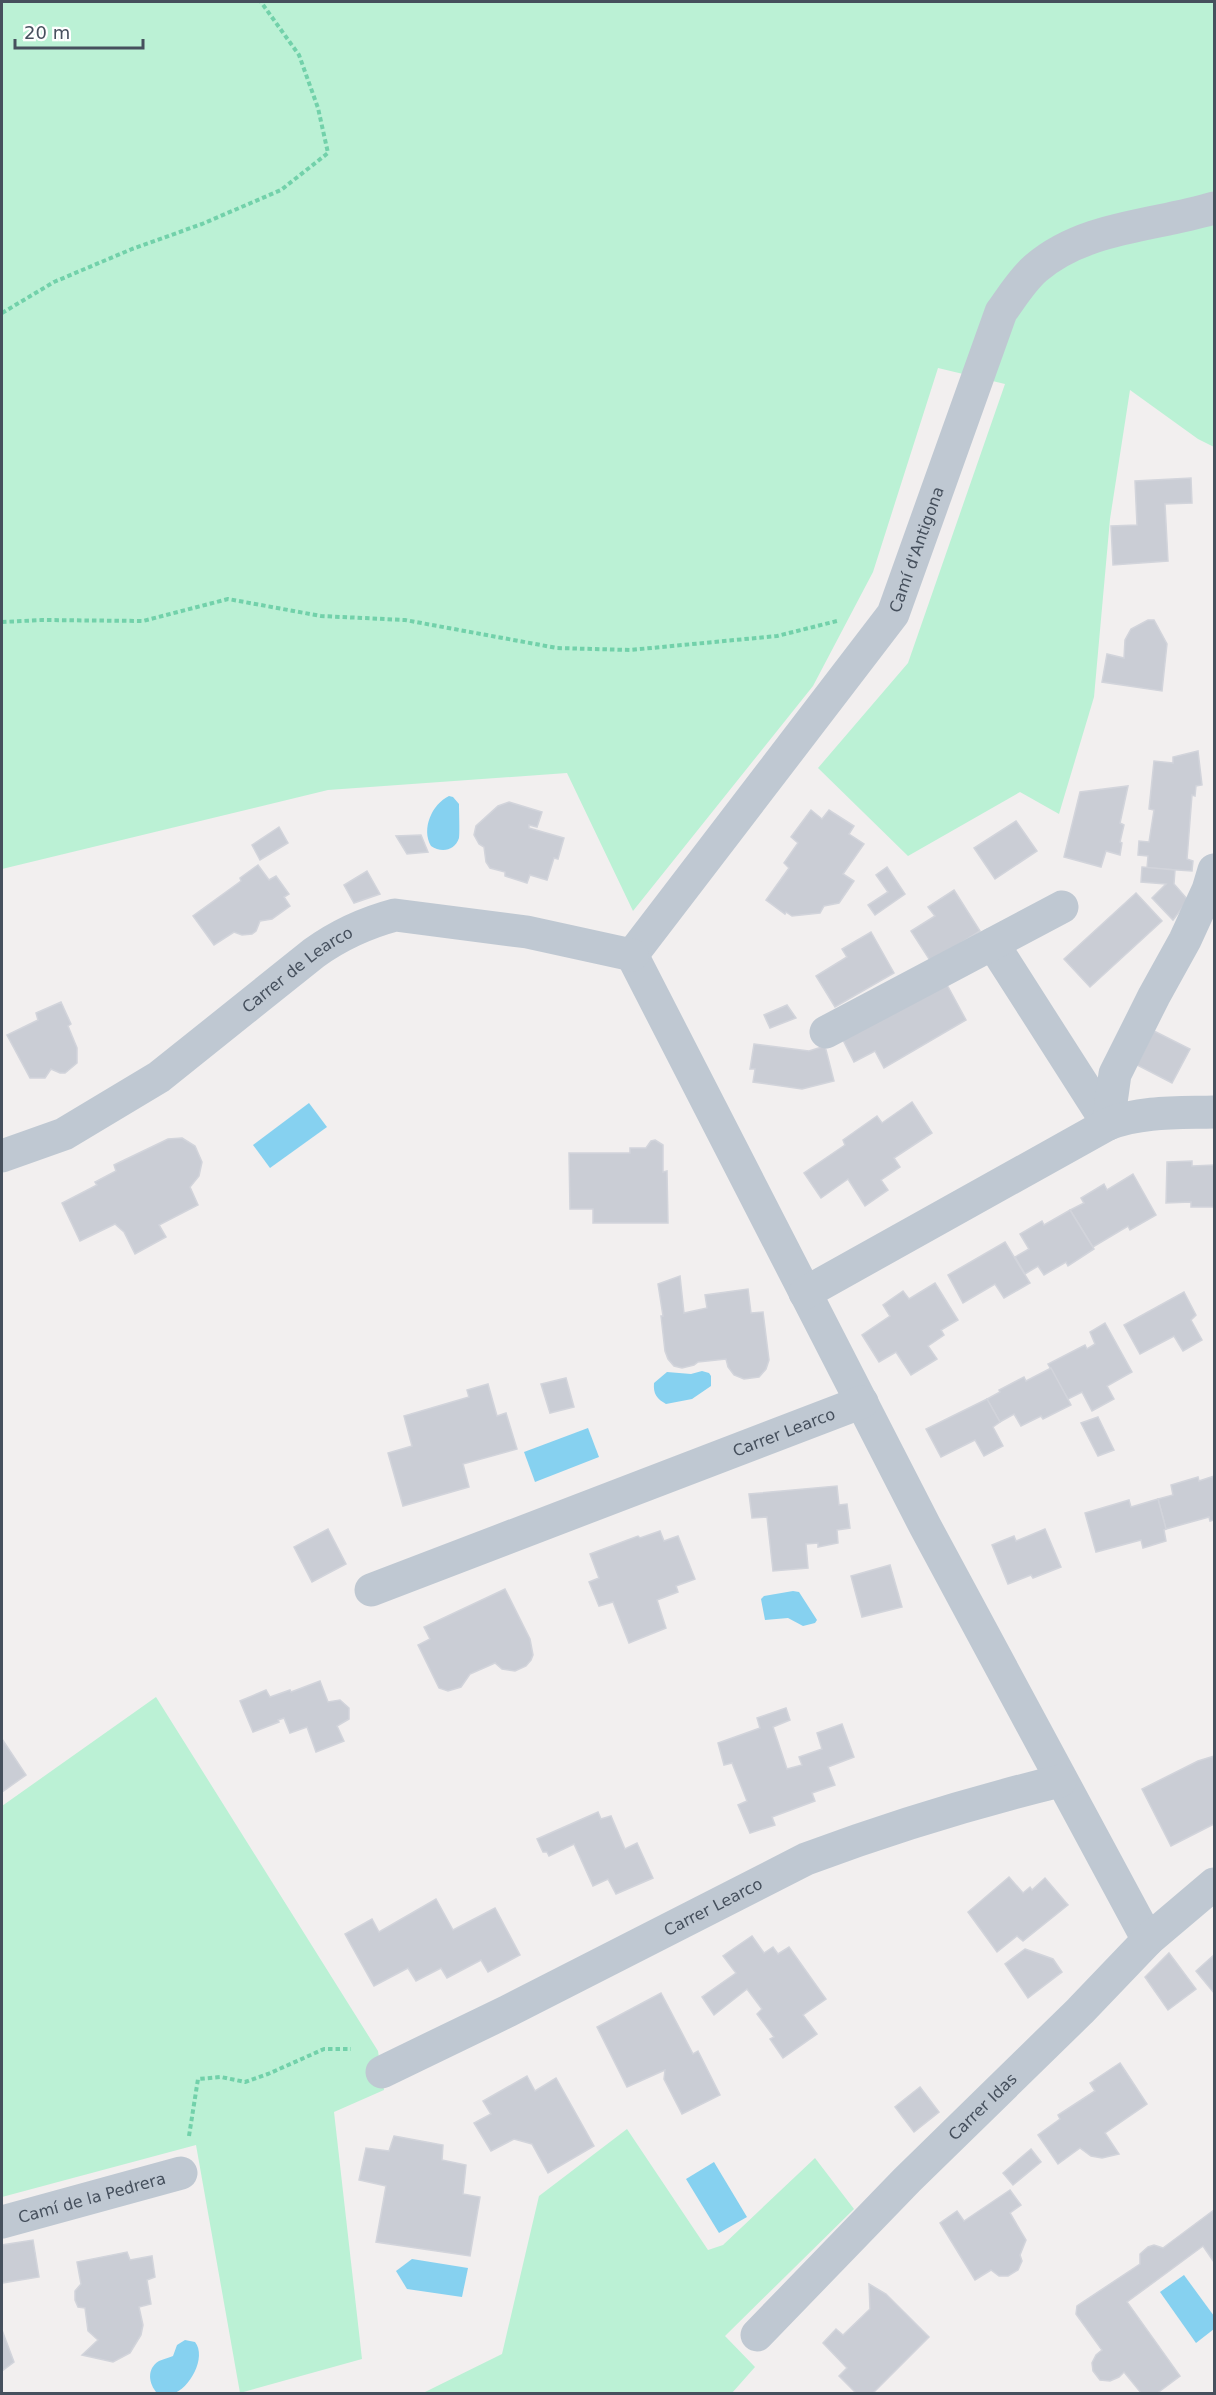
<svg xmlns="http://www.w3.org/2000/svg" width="1216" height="2395" font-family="'DejaVu Sans',sans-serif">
  <rect width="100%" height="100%" fill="#f2efef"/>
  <g fill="#bbf1d5">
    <polygon points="2,2 1214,2 1214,447 1198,439 1130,390 1110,519 1094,697 1059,814 1020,792 908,856 818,768 908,663 1005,384 938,368 873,572 813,686 633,911 567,773 328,790 2,869"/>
    <polygon points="156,1697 378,2051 384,2090 334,2112 362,2359 240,2393 196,2145 2,2197 2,1806"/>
    <polygon points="627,2129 708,2250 723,2245 815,2158 854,2209 725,2336 755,2367 732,2393 423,2393 502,2354 539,2196"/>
  </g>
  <g fill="#86d1f0">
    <path d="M449 796 453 797 459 804C459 809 460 835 459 838 455 851 441 853 431 846 421 829 432 804 449 796Z"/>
    <polygon points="309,1103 327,1127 270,1168 253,1145"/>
    <path d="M702 1371 709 1373 711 1376V1386L692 1399 666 1404C657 1399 653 1394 654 1383L667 1372 691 1374Z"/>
    <polygon points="588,1428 599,1457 535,1482 524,1452"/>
    <polygon points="793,1591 799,1592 817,1620 815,1623 803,1626 788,1618 765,1620 761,1599 764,1596"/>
    <polygon points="714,2162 747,2217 719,2233 686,2179"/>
    <polygon points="412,2259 468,2268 462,2297 407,2289 396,2271"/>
    <polygon points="1184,2275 1214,2316 1214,2329 1196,2343 1160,2292"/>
    <path d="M185 2340 195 2342C207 2357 190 2389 172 2394 167 2395 161 2393 157 2393 149 2384 146 2369 159 2361 163 2359 169 2358 173 2356L177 2345Z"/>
  </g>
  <g fill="#cacdd5" stroke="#d2d4db" stroke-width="1.5">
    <polygon points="1191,478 1192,503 1165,504 1168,561 1113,565 1111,526 1137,525 1135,481"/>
    <polygon points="1148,620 1154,620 1167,644 1162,691 1102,682 1107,654 1124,658 1125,640 1131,629"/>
    <polygon points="1198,751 1202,785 1196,786 1195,796 1192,795 1187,859 1193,861 1192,871 1147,868 1148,856 1138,855 1139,841 1149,842 1154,810 1149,809 1154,761 1173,763 1173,757"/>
    <polygon points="1128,786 1120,823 1124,825 1120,842 1122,843 1120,855 1106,851 1101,867 1064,857 1080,792"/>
    <polygon points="509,802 542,812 537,827 529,825 529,828 564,838 558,859 554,858 547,880 530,875 527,883 505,876 505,872 490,868 486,862 484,847 479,844 474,835 476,826 498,806"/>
    <polygon points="811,810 822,819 829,810 854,826 849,834 864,844 843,874 854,881 839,903 824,906 820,913 792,916 786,912 785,914 766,900 789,868 784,863 798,843 791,837"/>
    <polygon points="1016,821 1037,851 995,879 974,848"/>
    <polygon points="279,827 288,843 260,860 252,845"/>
    <polygon points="421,835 428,852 407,854 396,836"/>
    <polygon points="258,865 269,880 276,876 289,894 284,897 290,906 272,919 260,921 256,931 252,934 242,935 234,932 214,945 193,916 241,881 240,878"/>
    <polygon points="887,867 905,894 875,915 868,905 888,892 876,875"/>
    <polygon points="1142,867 1175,870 1174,884 1188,900 1173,920 1152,898 1166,884 1141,882"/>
    <polygon points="367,871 380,894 354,903 344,885"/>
    <polygon points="954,890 980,931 931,962 911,931 935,916 928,907"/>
    <polygon points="1136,893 1162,921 1090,987 1064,959"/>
    <polygon points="871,932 894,973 835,1007 816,976 847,957 842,949"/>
    <polygon points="946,983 966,1020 884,1068 875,1051 854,1062 843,1040"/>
    <polygon points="61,1002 71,1024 68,1026 77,1048 77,1063 65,1073 60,1073 51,1069 45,1078 30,1078 7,1035 38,1020 36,1013"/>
    <polygon points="787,1005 796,1018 770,1028 764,1015"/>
    <polygon points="1154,1031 1190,1049 1172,1083 1137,1065"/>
    <polygon points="754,1044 809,1051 825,1046 834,1081 802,1089 753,1082 755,1069 750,1069"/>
    <polygon points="912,1102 932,1133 894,1158 900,1167 881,1180 888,1190 865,1206 848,1179 821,1198 804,1173 845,1145 843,1140 877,1116 882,1123"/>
    <polygon points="182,1138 195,1146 202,1162 199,1176 190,1187 198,1205 159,1225 166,1237 135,1254 124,1232 115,1224 80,1241 62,1203 97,1185 95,1182 116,1171 114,1165 168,1139"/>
    <polygon points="655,1140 663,1145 663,1172 667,1171 668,1223 593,1223 593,1209 570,1209 569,1153 630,1153 630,1148 646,1148 651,1141"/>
    <polygon points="1192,1161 1192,1166 1214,1165 1214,1207 1191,1207 1191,1202 1166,1203 1167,1162"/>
    <polygon points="1133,1174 1156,1215 1130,1230 1128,1226 1093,1247 1070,1210 1084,1203 1081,1198 1104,1184 1107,1190"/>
    <polygon points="1070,1210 1094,1249 1068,1266 1066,1262 1044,1275 1038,1266 1025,1274 1015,1257 1029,1249 1020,1234 1042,1221 1044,1225"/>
    <polygon points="1005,1242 1030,1283 1004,1298 995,1284 963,1303 948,1275"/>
    <polygon points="680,1276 684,1313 707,1308 705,1295 748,1289 751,1313 763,1312 769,1360 766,1369 759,1377 744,1379 734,1375 728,1367 726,1359 698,1362 694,1365 682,1368 674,1366 668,1359 665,1351 661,1316 663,1316 658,1284"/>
    <polygon points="935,1283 958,1320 941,1330 944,1335 928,1346 937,1359 911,1375 896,1352 879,1362 862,1335 890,1316 883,1305 903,1291 909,1299"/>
    <polygon points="1184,1292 1196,1315 1191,1320 1202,1340 1183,1351 1174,1336 1140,1354 1124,1325"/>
    <polygon points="1105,1323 1132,1372 1107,1386 1114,1399 1092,1411 1082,1392 1068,1399 1048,1364 1085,1345 1087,1349 1095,1344 1090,1332"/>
    <polygon points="1051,1368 1071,1405 1043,1419 1041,1416 1021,1426 1014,1414 1000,1422 987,1399 1000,1392 999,1390 1024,1377 1026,1381"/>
    <polygon points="566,1378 574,1407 550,1413 541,1384"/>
    <polygon points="488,1384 497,1416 506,1413 517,1449 463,1464 469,1487 403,1506 388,1453 412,1446 404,1416 469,1397 467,1390"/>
    <polygon points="987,1399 1000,1422 993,1427 1003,1446 984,1456 975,1440 941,1457 926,1429"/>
    <polygon points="1098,1417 1114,1450 1098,1456 1081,1423"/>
    <polygon points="1214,1476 1214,1520 1210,1521 1209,1517 1166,1529 1158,1499 1173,1495 1171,1485 1198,1477 1199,1481"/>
    <polygon points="837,1486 839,1505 847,1504 850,1528 837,1530 838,1543 818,1547 818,1543 806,1544 808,1568 773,1571 767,1517 752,1518 749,1494"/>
    <polygon points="1158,1499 1166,1529 1164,1530 1166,1541 1143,1548 1141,1540 1096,1552 1085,1513 1129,1500 1131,1507"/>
    <polygon points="328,1529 346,1564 312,1582 294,1547"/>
    <polygon points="1045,1529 1061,1567 1033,1578 1031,1575 1008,1584 992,1545 1014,1536 1016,1541"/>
    <polygon points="660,1531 664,1541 678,1536 695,1579 676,1586 678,1592 657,1600 666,1628 629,1643 613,1602 599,1606 589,1582 599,1578 590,1554 638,1536 640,1538"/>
    <polygon points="890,1565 902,1607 862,1617 851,1576"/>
    <polygon points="505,1589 530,1639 533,1655 531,1660 526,1666 515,1671 502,1669 495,1663 470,1674 461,1687 448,1691 439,1688 418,1645 430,1639 424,1627"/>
    <polygon points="320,1681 328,1702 340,1700 349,1708 349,1719 337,1726 344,1741 316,1752 307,1727 290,1733 284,1718 278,1720 279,1722 253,1732 240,1701 266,1690 270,1697 290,1690 291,1692"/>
    <polygon points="786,1708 790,1720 773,1727 787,1769 802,1765 799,1757 822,1749 817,1733 842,1724 854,1757 828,1767 835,1785 812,1793 815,1801 772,1817 775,1825 750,1833 738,1805 747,1801 732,1763 724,1765 718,1743 760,1728 757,1718"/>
    <polygon points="2,1739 26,1775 2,1792"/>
    <polygon points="1214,1756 1214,1824 1171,1846 1142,1789 1198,1761"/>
    <polygon points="598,1812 601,1819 611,1816 625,1849 637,1843 653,1878 616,1894 608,1879 593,1886 574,1844 549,1856 547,1852 543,1852 537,1839"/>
    <polygon points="1009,1877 1023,1893 1030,1887 1032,1890 1045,1878 1068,1905 1023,1941 1017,1936 997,1952 968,1912"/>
    <polygon points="436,1899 453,1930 495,1908 520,1955 488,1972 481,1960 447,1978 441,1968 416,1981 408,1968 374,1986 345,1934 372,1919 379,1932"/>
    <polygon points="752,1936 764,1953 773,1947 778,1954 789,1947 826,1999 803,2015 817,2034 783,2058 770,2039 774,2037 757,2014 762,2009 747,1989 714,2015 702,1997 736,1973 723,1956"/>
    <polygon points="1025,1949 1053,1959 1062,1972 1028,1998 1005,1964"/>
    <polygon points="1169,1953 1196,1989 1168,2010 1145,1977"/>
    <polygon points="1214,1955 1214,1993 1196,1971"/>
    <polygon points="661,1993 693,2054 698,2051 720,2095 682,2114 664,2079 665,2070 627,2087 597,2027"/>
    <polygon points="1120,2063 1147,2104 1105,2133 1119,2154 1102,2158 1091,2156 1080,2148 1058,2164 1038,2135 1060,2119 1058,2115 1095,2091 1090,2083"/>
    <polygon points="527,2076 535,2091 556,2078 594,2146 548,2173 532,2144 514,2139 491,2151 474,2123 491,2114 483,2101"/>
    <polygon points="920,2087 939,2112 914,2132 895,2107"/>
    <polygon points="394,2136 443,2145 442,2160 466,2165 463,2194 480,2197 470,2256 376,2242 386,2186 359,2180 366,2148 389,2151"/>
    <polygon points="1031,2149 1041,2162 1013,2185 1003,2173"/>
    <polygon points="1010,2190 1021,2205 1010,2213 1026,2240 1020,2255 1022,2261 1018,2270 1008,2276 999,2276 991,2270 975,2280 940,2223 957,2211 964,2221"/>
    <polygon points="1214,2210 1214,2262 1203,2246 1127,2302 1180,2376 1156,2394 1142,2394 1124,2372 1119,2377 1110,2381 1100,2380 1093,2371 1092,2363 1096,2355 1102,2350 1076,2314 1077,2306 1140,2264 1140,2254 1148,2247 1154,2245 1163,2248"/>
    <polygon points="33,2240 39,2277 2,2283 2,2245"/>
    <polygon points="127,2252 130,2260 152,2256 155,2277 147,2280 151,2304 139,2307 143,2325 141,2335 130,2353 113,2362 82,2355 98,2340 88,2331 85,2308 78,2307 75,2300 75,2291 81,2284 77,2262"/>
    <polygon points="869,2284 886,2294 929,2337 872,2394 857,2394 839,2376 847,2368 823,2343 836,2329 843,2335 870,2309"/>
    <polygon points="2,2330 14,2362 2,2371"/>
  </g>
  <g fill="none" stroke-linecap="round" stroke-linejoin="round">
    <g stroke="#72d1aa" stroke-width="4" stroke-dasharray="4.5 3" stroke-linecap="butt">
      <polyline points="2,313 54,282 132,249 202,224 281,190 328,153 318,108 299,55 261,2"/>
      <polyline points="2,622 42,620 143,621 228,599 321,616 405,620 557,648 630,650 777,636 837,621"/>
      <polyline points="189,2136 198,2079 221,2077 245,2082 268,2074 324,2049 351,2049"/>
    </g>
    <g stroke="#bfc8d2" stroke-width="33">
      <polyline points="993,944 1108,1124"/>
      <polyline points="632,955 925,1526 1148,1940"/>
      <path id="s1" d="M632 955 893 614 1001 312C1012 297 1022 280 1036 268 1085 226 1155 226 1214 208"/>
      <polyline points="826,1032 1062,907"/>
      <polyline points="1108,1124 1115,1074 1154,996 1185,940 1208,890 1214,870"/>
      <path id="s2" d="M2 1156 64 1134 159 1077 314 953C339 935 365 923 395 915L527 932 632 955"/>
      <path d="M805 1293 1108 1124C1142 1111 1178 1113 1214 1112"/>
      <path id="s3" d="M371 1590 862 1402"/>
      <path id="s4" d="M382 2072 508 2011 806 1859C889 1828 974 1802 1060 1781"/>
      <path id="s5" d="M2 2222 181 2173"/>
      <path id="s6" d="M757 2335 907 2180 1080 2011 1148 1940 1214 1884"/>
    </g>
  </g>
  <g text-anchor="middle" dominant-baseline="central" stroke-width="6" stroke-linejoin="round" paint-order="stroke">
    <g font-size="16" fill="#46505d" stroke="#fff">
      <text stroke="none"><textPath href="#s1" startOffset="498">Camí d'Antigona</textPath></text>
      <text stroke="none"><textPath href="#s2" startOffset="352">Carrer de Learco</textPath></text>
      <text stroke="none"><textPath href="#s3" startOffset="442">Carrer Learco</textPath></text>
      <text stroke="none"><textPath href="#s4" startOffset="370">Carrer Learco</textPath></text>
      <text stroke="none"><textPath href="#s6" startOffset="321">Carrer Idas</textPath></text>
      <text stroke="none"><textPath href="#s5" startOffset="93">Camí de la Pedrera</textPath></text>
    </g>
  </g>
  <rect width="1216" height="2395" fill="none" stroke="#46505d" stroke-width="6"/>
  <path d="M15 39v9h128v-9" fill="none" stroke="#46505d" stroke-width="3"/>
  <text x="24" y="39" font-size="18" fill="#46505d" stroke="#ffffff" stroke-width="4.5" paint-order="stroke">20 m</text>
</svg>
